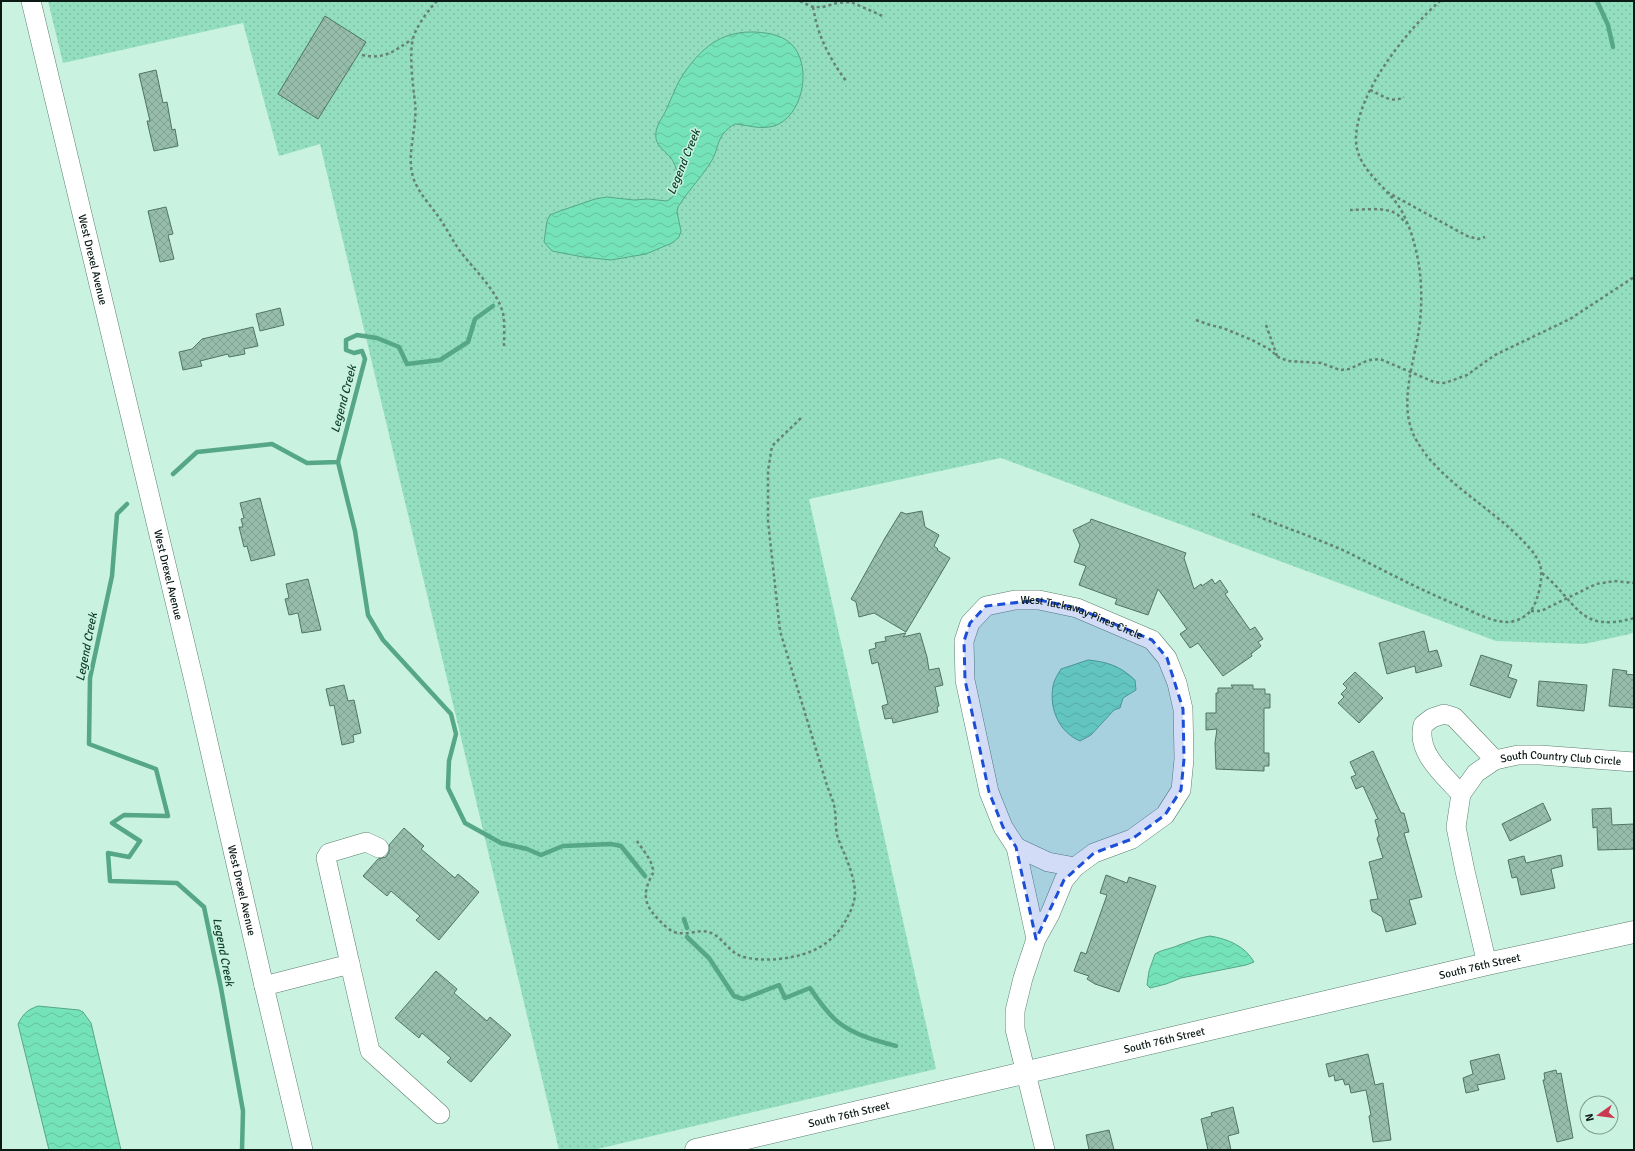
<svg xmlns="http://www.w3.org/2000/svg" width="1635" height="1151" font-family="Signika,sans-serif">
  <defs>
    <pattern id="grass-dots" width="8" height="8" patternUnits="userSpaceOnUse"><rect width="8" height="8" fill="#92debf"/><path d="M2 2h.1M6 6h.1" fill="none" stroke="#7dbea3" stroke-width="1.8" stroke-linecap="round"/></pattern>
    <pattern id="water-waves" width="16" height="10" patternUnits="userSpaceOnUse"><rect width="16" height="10" fill="#75e3ba"/><path d="M0 5q4-4 8 0t8 0" fill="none" stroke="#64c29f"/></pattern>
    <pattern id="building-cross-hatch" width="8" height="8" patternUnits="userSpaceOnUse"><rect width="8" height="8" fill="#96bdac"/><path d="M0 0l8 8M0 8l8-8" fill="none" stroke="#80a293"/></pattern>
  </defs>
  <rect width="100%" height="100%" fill="#caf2e1"/>
  <polygon fill="url(#grass-dots)" points="48,1 1634,1 1634,632 1630,634 1584,644 1496,641 1001,458 809,499 936,1069 593,1150 559,1150 320,144 279,156 243,23 63,63"/>
  <g fill="url(#water-waves)" stroke="#55a788">
    <path d="M755 32C770 33 784 35 794 47 812 70 802 117 774 126 759 130 749 125 735 124 714 136 721 148 709 165 700 179 687 192 678 207L677 212 681 231 679 237 672 243 646 254 611 260 583 257 552 251 544 242 547 221 550 215 560 211 595 199 607 197 634 200 648 199 667 201C670 199 673 197 676 193 681 184 677 166 671 158 666 152 658 147 656 139 654 126 663 118 667 108 671 100 674 91 678 83 690 62 709 39 734 34 741 32 748 32 755 32Z"/>
    <path d="M1088 660C1108 662 1120 666 1135 680L1136 690 1123 698 1120 708 1114 710 1091 735 1080 741C1059 732 1049 709 1053 686 1054 680 1058 674 1061 669Z"/>
    <path d="M1210 936C1228 939 1245 946 1254 962L1246 965 1181 978 1166 984 1150 988 1147 985 1149 971 1155 954C1163 949 1171 949 1179 945 1191 941 1198 938 1210 936Z"/>
    <path d="M38 1006 79 1010 83 1012 91 1023 121 1150H49L18 1024C23 1014 27 1010 38 1006Z"/>
  </g>
  <g fill="none" stroke-linecap="round" stroke-linejoin="round">
    <g stroke="#55a788" stroke-width="4.5">
      <polyline points="1597,1 1608,25 1613,47"/>
      <polyline points="338,462 355,531 368,615 383,640 451,714 456,734 449,761 448,788 465,823 501,843 527,849 541,855 563,846 611,844 621,846 645,876"/>
      <polyline points="173,474 197,452 272,444 307,463 338,462 365,359 362,351 354,353 346,350 346,340 357,335 377,338 399,347 407,364 440,360 468,342 475,319 493,306"/>
      <polyline points="127,504 117,514 112,576 90,678 89,744 156,769 168,816 124,815 112,823 140,841 129,857 108,853 110,881 177,883 204,907 221,988 243,1111 242,1150"/>
      <polyline points="684,919 687,928"/>
      <path d="M687 937 709 958 734 996 743 999 779 985 785 998 810 988C818 1000 827 1013 838 1022 854 1035 877 1041 896 1046"/>
    </g>
  </g>
  <g fill="url(#building-cross-hatch)" stroke="#507465">
    <polygon points="325,16 366,42 318,119 278,94"/>
    <polygon points="156,70 163,103 167,102 172,130 175,129 178,146 154,151 147,121 150,121 139,74"/>
    <polygon points="166,207 173,234 168,235 174,259 160,262 148,211"/>
    <polygon points="280,308 284,325 260,331 256,314"/>
    <polygon points="253,327 258,346 244,349 245,354 229,357 228,354 200,361 202,366 183,370 179,352 192,349 202,339"/>
    <polygon points="260,498 275,555 251,561 247,546 244,547 239,527 243,527 241,519 244,518 240,503"/>
    <polygon points="922,511 925,527 939,535 934,546 938,549 937,550 950,558 927,597 906,632 874,613 859,617 856,602 851,599 885,538 901,512 906,514"/>
    <polygon points="1091,519 1186,553 1184,558 1194,589 1201,584 1202,586 1212,579 1215,584 1220,580 1228,592 1225,594 1250,630 1255,627 1263,639 1258,642 1261,646 1251,654 1252,656 1223,676 1198,643 1190,648 1180,634 1187,629 1158,589 1148,615 1115,604 1117,599 1079,585 1086,566 1074,562 1080,545 1073,530 1090,522"/>
    <polygon points="308,579 321,630 302,633 298,613 289,615 285,599 289,598 286,584"/>
    <polygon points="1424,631 1429,652 1437,650 1442,666 1416,673 1415,666 1387,674 1379,643"/>
    <polygon points="906,633 903,637 920,633 927,657 929,670 939,668 943,685 935,687 939,706 937,707 938,712 893,723 892,718 885,719 882,706 888,704 878,662 872,664 869,650 876,648 875,643 886,641 885,637"/>
    <polygon points="1481,655 1512,665 1508,677 1517,680 1510,698 1470,685"/>
    <polygon points="1613,669 1627,671 1626,674 1634,675 1634,708 1609,706"/>
    <polygon points="1355,672 1383,698 1359,723 1338,703 1344,697 1341,694 1347,688 1343,684"/>
    <polygon points="1539,681 1587,685 1584,711 1537,706"/>
    <polygon points="344,685 348,701 354,700 361,733 353,735 354,742 342,745 334,705 330,706 326,689"/>
    <polygon points="1231,685 1253,685 1253,689 1265,689 1265,694 1270,694 1270,708 1264,708 1264,753 1269,753 1269,766 1264,766 1264,771 1216,769 1215,743 1217,729 1206,730 1206,713 1216,713 1216,693 1218,693 1218,688 1233,688"/>
    <polygon points="1373,751 1401,813 1404,813 1409,832 1404,833 1422,897 1409,900 1416,924 1386,932 1382,917 1372,911 1370,900 1378,899 1369,862 1383,858 1377,839 1379,835 1375,820 1378,819 1363,786 1356,789 1351,777 1356,775 1350,762"/>
    <polygon points="1543,803 1551,820 1510,841 1502,824"/>
    <polygon points="1611,808 1612,825 1634,824 1634,849 1598,850 1597,827 1593,828 1592,809"/>
    <polygon points="404,828 424,846 421,849 455,878 458,874 479,892 439,940 416,920 420,916 391,891 387,896 363,876 378,859 386,857 389,852 389,845"/>
    <polygon points="1561,855 1563,866 1551,869 1555,888 1521,895 1517,877 1512,878 1508,860 1524,856 1526,863"/>
    <polygon points="1106,875 1127,883 1129,877 1156,886 1119,992 1095,984 1087,979 1089,976 1074,971 1081,952 1086,954 1107,895 1100,893"/>
    <polygon points="436,971 457,989 454,993 487,1021 490,1017 511,1035 471,1082 447,1062 451,1058 422,1033 419,1038 395,1018"/>
    <polygon points="1368,1054 1375,1085 1383,1083 1391,1140 1373,1142 1369,1116 1371,1115 1366,1090 1351,1093 1349,1084 1345,1085 1343,1079 1335,1081 1334,1075 1329,1077 1326,1064"/>
    <polygon points="1499,1054 1505,1079 1477,1085 1479,1090 1466,1093 1463,1078 1473,1074 1470,1061"/>
    <polygon points="1556,1070 1557,1074 1561,1073 1573,1138 1557,1142 1543,1080 1545,1080 1544,1073"/>
    <polygon points="1233,1107 1239,1133 1228,1136 1231,1150 1208,1150 1201,1119 1212,1116 1211,1113"/>
    <polygon points="1109,1130 1114,1150 1089,1150 1086,1135"/>
  </g>
  <g fill="none" stroke-linecap="round" stroke-linejoin="round">
    <defs>
      <g id="minor">
        <path id="s1" d="M31 1 195 685 264 986 303 1150"/>
        <path d="M1461 794C1444 775 1416 753 1423 725L1432 718 1444 714 1454 717 1495 760"/>
        <polyline points="1016,847 1048,862 1075,867"/>
        <path id="s2" d="M1036 939 1016 847 1003 827 989 792 965 680 964 641 970 623 986 606 1015 600H1039L1077 608 1152 640 1167 658 1177 683 1183 709 1184 759 1181 790 1165 815 1132 839 1094 853 1075 867 1064 880 1050 914 1036 939 1023 978 1015 1011V1029L1045 1150"/>
        <polyline points="350,964 370,1051 440,1114"/>
        <path id="s3" d="M1487 964 1465 871 1456 827 1461 794 1476 773 1495 760 1518 755H1540L1634 762"/>
        <polyline points="264,986 350,964 326,858 329,853 366,842 379,848"/>
      </g>
      <g id="major">
        <path id="s4" d="M696 1150 1487 964 1634 932"/>
      </g>
    </defs>
    <use href="#minor" stroke="#5a7f6f" stroke-width="20"/>
    <use href="#major" stroke="#5a7f6f" stroke-width="23"/>
    <g stroke="#668176" stroke-width="2.5" stroke-dasharray="3 3" stroke-linecap="butt">
      <path d="M437 1C429 9 415 28 413 39 409 53 413 87 415 102 418 129 405 155 414 180 419 193 430 205 438 216 446 227 452 240 460 251 475 271 496 289 503 313 505 324 504 336 504 346"/>
      <polyline points="800,1 813,7 823,7 837,3 851,2 885,17"/>
      <path d="M813 7C818 36 828 56 846 81"/>
      <path d="M362 55C384 60 395 51 412 39"/>
      <path d="M1370 90C1382 95 1391 104 1404 97"/>
      <polyline points="1387,192 1467,236 1478,239 1485,237"/>
      <path d="M1350 210C1364 210 1386 206 1398 215 1401 218 1404 221 1407 224"/>
      <polyline points="1196,320 1210,325 1223,328 1252,340 1269,349 1278,357 1288,361 1321,363 1340,370 1349,369 1369,360 1380,359 1434,382 1445,383 1467,375 1495,355 1570,319 1634,277"/>
      <polyline points="1266,325 1277,356"/>
      <path d="M1252 514C1283 527 1316 538 1347 552 1385 571 1422 591 1462 607 1475 613 1491 621 1505 622 1514 623 1527 617 1532 609 1538 600 1544 576 1540 565 1537 555 1527 545 1519 537 1487 505 1442 482 1418 443 1396 409 1414 365 1419 329 1423 301 1422 270 1414 243 1411 230 1405 216 1398 205 1383 184 1355 167 1356 138 1357 92 1407 30 1440 1"/>
      <path d="M1542 573C1578 602 1578 634 1634 618"/>
      <polyline points="1531,611 1541,611 1596,584 1614,581 1634,583"/>
      <path d="M637 841C642 849 654 862 653 873 652 876 649 880 648 884 642 900 649 910 660 921 664 925 669 930 674 932 688 937 702 926 715 935 724 941 730 952 741 956 761 963 793 959 812 951 827 945 842 930 848 916 852 909 855 900 855 893 854 874 846 858 839 841 834 829 837 817 834 805 832 797 828 790 826 782L780 631 768 521V471L772 446 801 418"/>
    </g>
    <use href="#minor" stroke="#fff" stroke-width="19"/>
    <use href="#major" stroke="#fff" stroke-width="22"/>
  </g>
  <path fill="#1d4ed8" fill-opacity="0.2" stroke="#1d4ed8" stroke-width="3" stroke-dasharray="8 5" stroke-linejoin="round" d="M1039 600 1077 608 1152 640 1167 658 1183 709 1184 759 1181 790 1165 815 1132 839 1094 853 1064 880 1036 939 1016 847 1003 827 989 792 965 680 964 641 970 623 986 606Z"/>
  <g text-anchor="middle" dominant-baseline="central" stroke-width="3" stroke-linejoin="round" paint-order="stroke">
    <g font-size="11" fill="#0b1a14" stroke="#caf2e1">
      <text stroke="none"><textPath href="#s1" startOffset="266">West Drexel Avenue</textPath></text>
      <text stroke="none"><textPath href="#s1" startOffset="590">West Drexel Avenue</textPath></text>
      <text stroke="none"><textPath href="#s2" startOffset="451">West Tuckaway Pines Circle</textPath></text>
      <text stroke="none"><textPath href="#s3" startOffset="289">South Country Club Circle</textPath></text>
      <text stroke="none"><textPath href="#s1" startOffset="914">West Drexel Avenue</textPath></text>
      <text stroke="none"><textPath href="#s4" startOffset="805">South 76th Street</textPath></text>
      <text stroke="none"><textPath href="#s4" startOffset="481">South 76th Street</textPath></text>
      <text stroke="none"><textPath href="#s4" startOffset="157">South 76th Street</textPath></text>
    </g>
    <g font-size="12" font-style="italic" fill="#104130" stroke="#caf2e1">
      <text transform="translate(684 162) rotate(-68)">Legend Creek</text>
      <text transform="translate(344 399) rotate(-75)">Legend Creek</text>
      <text transform="translate(87 647) rotate(-79)">Legend Creek</text>
      <text transform="translate(223 952) rotate(79)">Legend Creek</text>
    </g>
  </g>
  <rect width="1635" height="1151" fill="none" stroke="#0b1a14" stroke-width="4"/>
  <g transform="translate(1599 1115) rotate(256)"><circle r="19" fill="#caf2e1" stroke="#7e9c8f"/>
  <path d="M0-3L7 15L0 10L-7 15Z" fill="#c9394f"/>
  <text y="-6" font-size="11" font-weight="bold" text-anchor="middle" fill="#0b1a14">N</text>
  </g>
</svg>
